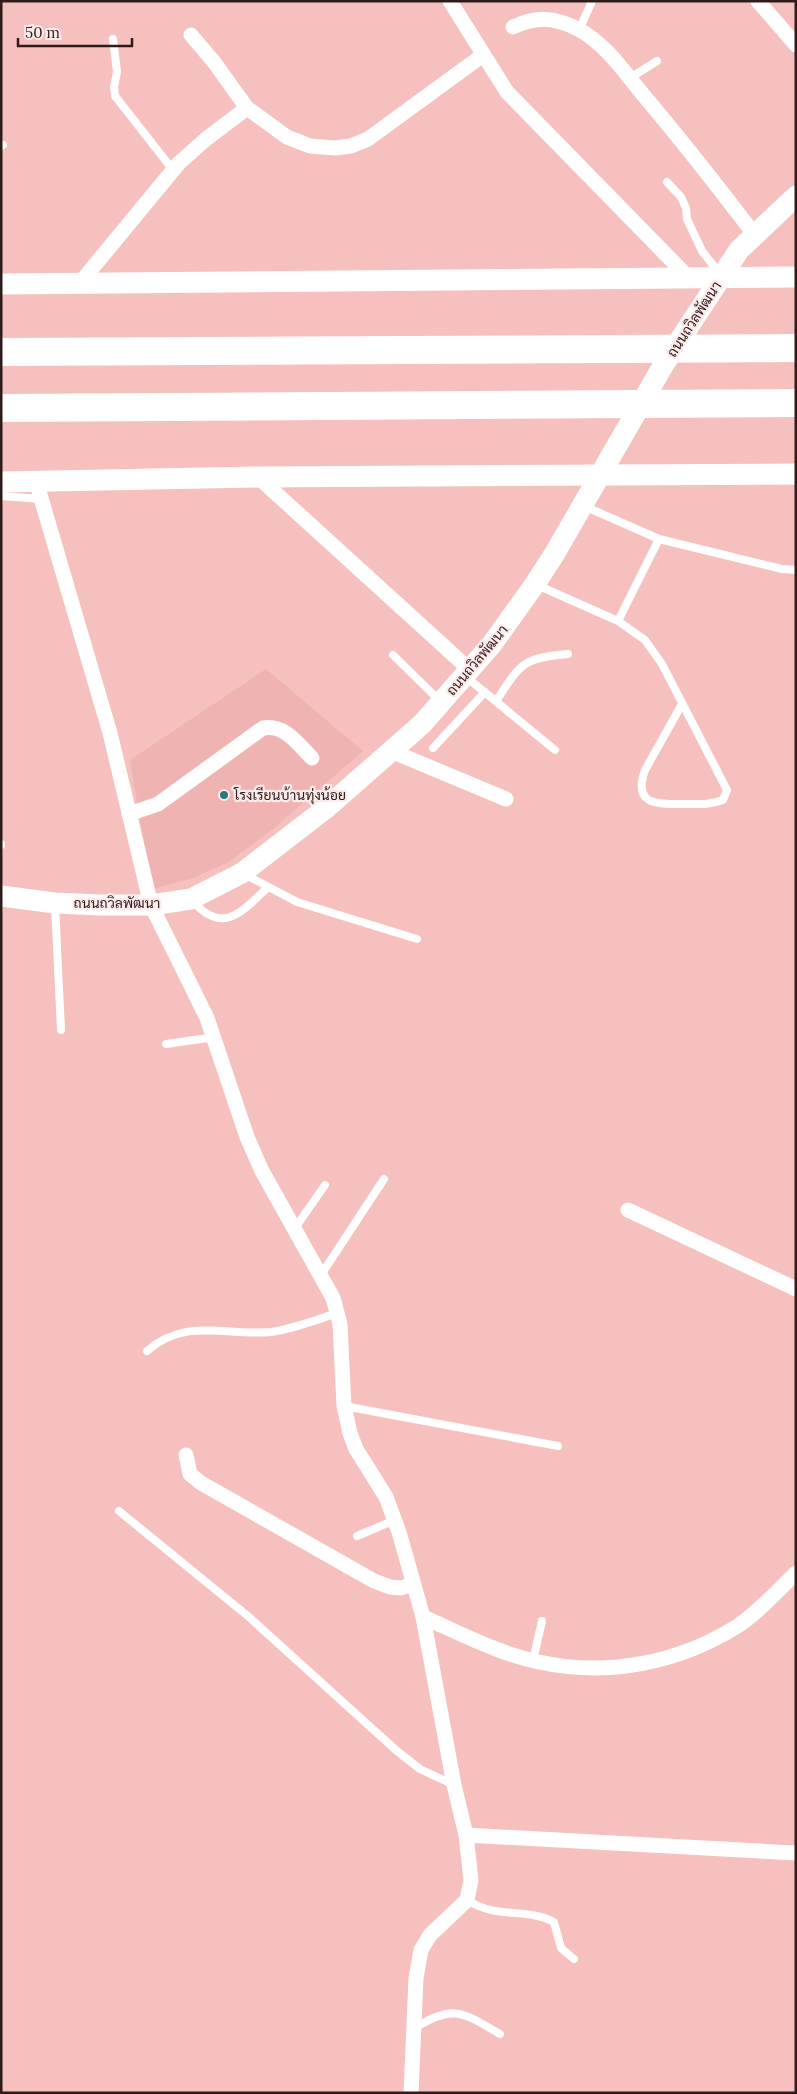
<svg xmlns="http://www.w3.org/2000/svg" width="797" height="2094" font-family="Lora,Sarabun,serif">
  <rect width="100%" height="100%" fill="#f5c0be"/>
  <polygon fill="#efb3b1" points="266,669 363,751 273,829 229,862 193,878 152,889 130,760"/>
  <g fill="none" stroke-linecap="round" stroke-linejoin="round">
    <g stroke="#fff" stroke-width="8">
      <polyline points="579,30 592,1"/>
      <polyline points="113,39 117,72 114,87 115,96 173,170"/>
      <polyline points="630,78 657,61"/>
      <polyline points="1,146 3,145"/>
      <polyline points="667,182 681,197 686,208 687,219 702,251 720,274"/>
      <polyline points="1,496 42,499"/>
      <polyline points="584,506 659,539 782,569 796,570"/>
      <path d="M537 585 618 621 645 640 662 664 727 790 723 800C710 805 698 804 684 804 658 804 632 806 645 770L682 704"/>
      <polyline points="618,621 659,539"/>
      <polyline points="393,655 440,701"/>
      <polyline points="465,676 555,750"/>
      <path d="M496 701C521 664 521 658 568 654"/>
      <polyline points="433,748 485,692"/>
      <polyline points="1,845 1,844"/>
      <polyline points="244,874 297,902 417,939"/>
      <path d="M192 900C222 936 242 912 267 888"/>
      <polyline points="55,905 61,1030"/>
      <polyline points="166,1044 215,1037"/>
      <polyline points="295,1228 325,1185"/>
      <polyline points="321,1275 384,1179"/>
      <path d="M147 1351C185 1317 226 1336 271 1332 293 1329 316 1320 337 1313"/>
      <polyline points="344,1406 558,1446"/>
      <polyline points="119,1511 249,1617 397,1751 420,1769 454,1785"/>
      <polyline points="357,1536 395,1520"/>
      <polyline points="533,1660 542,1621"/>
      <path d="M467 1900C498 1920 526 1907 554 1922L561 1948 574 1959"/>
      <path d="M414 2028C454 2004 462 2012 500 2034"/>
    </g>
    <g stroke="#fff" stroke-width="15">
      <polyline points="450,1 507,92 688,277"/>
      <polyline points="758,1 796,45"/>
      <path d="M513 27C537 16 554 17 578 29 606 44 625 73 645 97 683 142 719 188 754 234"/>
      <polyline points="191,35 214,62 247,108 287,137 310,146 335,148 351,146 368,139 483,55"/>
      <polyline points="80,283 179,163 206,139 247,108"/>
      <polyline points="258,477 470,670"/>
      <polyline points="36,481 110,733 151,905 207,1018 247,1137 262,1171 333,1298 340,1324 344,1406 350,1433 356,1449 386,1497 399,1532 423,1617 454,1785 466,1835 471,1880 467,1900 430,1935 421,1950 416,1978 411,2093"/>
      <polyline points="391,751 506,799"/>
      <path d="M129 814 158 804 263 728C285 724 298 744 312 758"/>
      <polyline points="628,1210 796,1289"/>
      <polyline points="186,1455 190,1474 201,1483 374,1581 390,1587 401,1588 413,1584"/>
      <path d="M423 1617C460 1633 499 1654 539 1662 607 1677 678 1663 736 1627 758 1613 777 1591 796 1573"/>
      <polyline points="466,1835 796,1853"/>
    </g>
    <g stroke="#fff" stroke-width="21">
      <polyline points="1,284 796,277"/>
      <polyline points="1,482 258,477 796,474"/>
      <polyline points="1,896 55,903 100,905 151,905 191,899 242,873 325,809 422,724 492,644 535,584 555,553 664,364 739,250 796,196"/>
    </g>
    <g stroke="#fff" stroke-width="28">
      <polyline points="1,352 796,348"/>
      <polyline points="1,408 796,403"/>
    </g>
  </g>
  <circle fill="#2f797d" stroke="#fcebea" stroke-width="2" cx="224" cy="795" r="5"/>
  <g text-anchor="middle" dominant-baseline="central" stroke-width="4.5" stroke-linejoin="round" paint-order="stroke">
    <g font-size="14" fill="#2e1b1a" stroke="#fcebea">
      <text transform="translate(694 319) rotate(-57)">ถนนถวิลพัฒนา</text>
      <text transform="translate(477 660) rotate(-50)">ถนนถวิลพัฒนา</text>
      <text x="117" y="903">ถนนถวิลพัฒนา</text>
    </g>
    <g font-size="14" fill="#2e1b1a" stroke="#fcebea" text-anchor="start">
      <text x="234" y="795">โรงเรียนบ้านทุ่งน้อย</text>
    </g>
  </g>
  <rect width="797" height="2094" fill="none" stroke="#2e1b1a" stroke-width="5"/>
  <path d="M18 38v8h114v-8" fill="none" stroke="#2e1b1a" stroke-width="2.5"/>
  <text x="25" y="38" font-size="15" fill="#2e1b1a" stroke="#fcebea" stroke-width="4" paint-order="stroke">50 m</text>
</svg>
